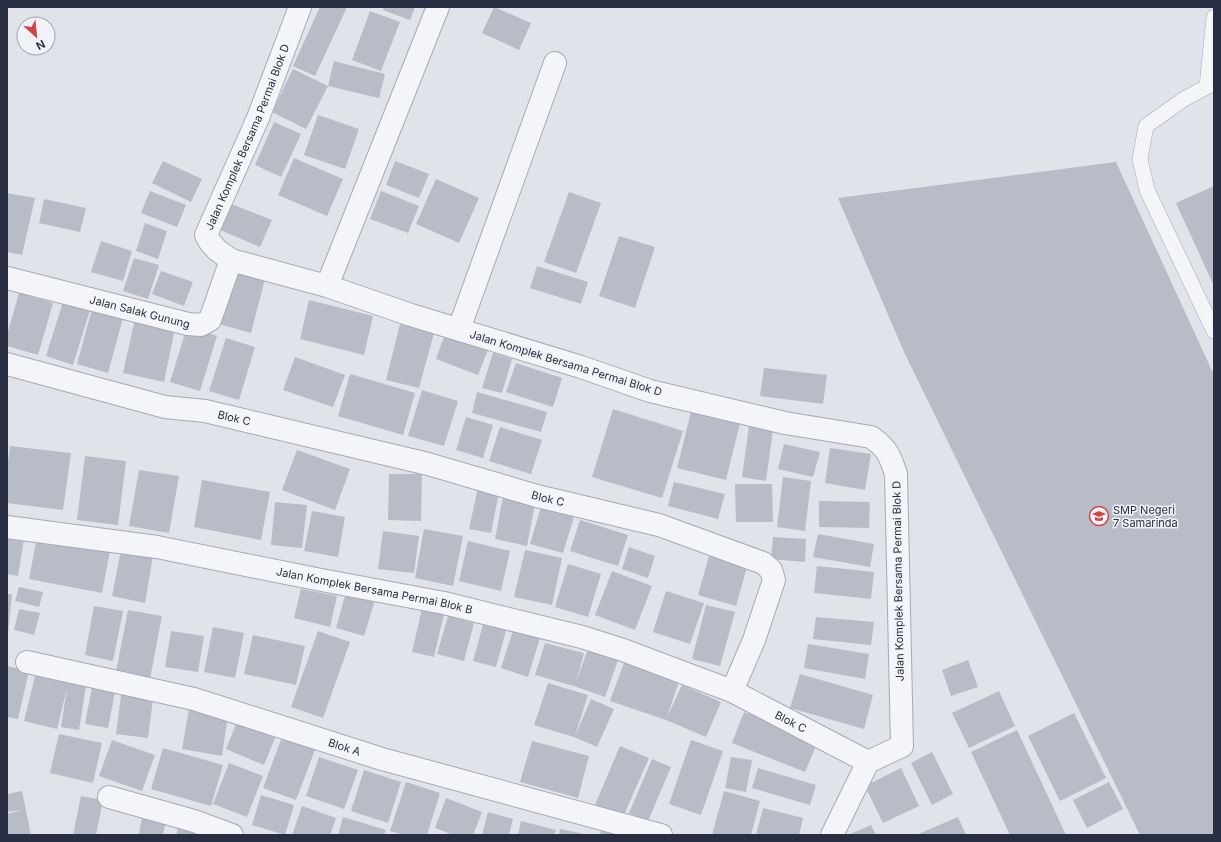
<svg xmlns="http://www.w3.org/2000/svg" width="1221" height="842" font-family="Inter,sans-serif">
  <rect width="100%" height="100%" fill="#e1e3ea"/>
  <g fill="#b8bcc7">
    <polygon points="320,7 347,7 315,76 293,66"/>
    <polygon points="384,7 415,7 410,20 383,10"/>
    <polygon points="494,7 531,23 519,50 482,33"/>
    <polygon points="370,11 400,22 381,71 352,60"/>
    <polygon points="334,61 385,74 379,98 328,86"/>
    <polygon points="293,69 328,86 306,129 272,112"/>
    <polygon points="318,115 359,129 345,169 304,155"/>
    <polygon points="274,122 301,134 281,177 255,165"/>
    <polygon points="294,158 343,179 327,216 278,195"/>
    <polygon points="163,161 202,179 191,202 152,183"/>
    <polygon points="395,161 429,174 419,198 386,185"/>
    <polygon points="1116,162 1214,375 1214,835 1140,835 904,352 838,198"/>
    <polygon points="436,179 479,198 459,243 416,224"/>
    <polygon points="1214,186 1214,286 1176,203"/>
    <polygon points="150,191 186,205 177,227 141,213"/>
    <polygon points="381,191 419,206 408,233 370,219"/>
    <polygon points="569,192 601,203 576,273 544,262"/>
    <polygon points="7,193 35,198 22,255 7,252"/>
    <polygon points="44,199 86,208 80,232 39,223"/>
    <polygon points="229,203 272,220 260,247 218,229"/>
    <polygon points="145,223 167,231 158,259 136,251"/>
    <polygon points="619,236 655,247 635,308 599,296"/>
    <polygon points="101,241 132,251 123,281 91,272"/>
    <polygon points="134,258 159,265 148,299 123,291"/>
    <polygon points="537,266 588,282 581,304 530,288"/>
    <polygon points="161,271 193,282 184,306 152,294"/>
    <polygon points="233,271 265,279 251,333 219,324"/>
    <polygon points="19,293 53,303 38,355 7,346 7,335"/>
    <polygon points="309,300 373,316 364,355 300,339"/>
    <polygon points="63,302 90,310 73,365 46,356"/>
    <polygon points="93,306 124,314 108,373 77,364"/>
    <polygon points="135,319 175,328 164,382 123,373"/>
    <polygon points="400,324 434,333 419,388 386,380"/>
    <polygon points="187,327 217,336 200,391 170,382"/>
    <polygon points="445,334 488,350 478,375 436,359"/>
    <polygon points="226,338 255,347 239,400 209,391"/>
    <polygon points="493,353 512,359 502,393 482,388"/>
    <polygon points="295,357 345,375 333,407 283,390"/>
    <polygon points="516,363 562,378 553,407 506,392"/>
    <polygon points="764,368 827,375 823,404 760,396"/>
    <polygon points="350,374 415,393 403,435 338,416"/>
    <polygon points="422,390 458,401 444,446 408,436"/>
    <polygon points="477,392 547,412 541,432 472,413"/>
    <polygon points="692,408 741,419 726,480 677,468"/>
    <polygon points="613,409 683,431 662,498 592,477"/>
    <polygon points="466,417 493,425 483,458 456,450"/>
    <polygon points="749,426 773,429 766,481 742,477"/>
    <polygon points="500,427 542,440 531,474 489,461"/>
    <polygon points="784,444 820,452 813,477 778,469"/>
    <polygon points="10,446 71,453 63,510 7,503 7,469"/>
    <polygon points="830,448 871,454 865,490 825,483"/>
    <polygon points="297,450 350,469 335,510 282,490"/>
    <polygon points="85,456 126,461 118,525 77,520"/>
    <polygon points="139,470 179,476 169,533 129,526"/>
    <polygon points="389,474 422,474 421,521 388,520"/>
    <polygon points="783,477 811,481 805,531 777,527"/>
    <polygon points="202,480 270,492 261,540 194,527"/>
    <polygon points="674,482 725,494 718,519 668,506"/>
    <polygon points="479,483 500,487 491,533 469,529"/>
    <polygon points="735,484 772,484 773,522 736,522"/>
    <polygon points="503,497 535,503 527,546 495,539"/>
    <polygon points="819,501 870,502 869,528 819,527"/>
    <polygon points="275,502 307,505 302,548 271,545"/>
    <polygon points="541,507 574,517 563,553 530,544"/>
    <polygon points="312,511 345,517 338,557 304,551"/>
    <polygon points="580,520 628,535 618,566 570,551"/>
    <polygon points="424,529 463,536 453,586 415,578"/>
    <polygon points="383,531 419,536 414,573 378,569"/>
    <polygon points="818,534 874,544 870,567 813,557"/>
    <polygon points="7,536 24,539 18,576 7,574"/>
    <polygon points="37,537 110,551 102,593 29,579"/>
    <polygon points="773,537 806,539 805,562 771,559"/>
    <polygon points="468,541 510,551 501,591 459,581"/>
    <polygon points="629,547 655,556 648,578 622,569"/>
    <polygon points="121,550 153,556 145,603 112,596"/>
    <polygon points="525,550 562,558 552,605 514,597"/>
    <polygon points="709,556 747,567 736,606 698,595"/>
    <polygon points="568,564 601,574 588,617 555,607"/>
    <polygon points="817,566 874,572 871,599 814,593"/>
    <polygon points="612,571 652,586 635,630 595,615"/>
    <polygon points="19,587 43,592 39,607 15,601"/>
    <polygon points="301,589 337,596 330,627 294,618"/>
    <polygon points="347,589 376,597 364,636 336,628"/>
    <polygon points="666,591 704,603 690,644 653,632"/>
    <polygon points="7,594 12,594 8,634 7,634"/>
    <polygon points="706,605 735,612 720,666 692,659"/>
    <polygon points="94,606 123,611 113,661 85,655"/>
    <polygon points="19,609 40,613 34,635 14,630"/>
    <polygon points="422,609 444,614 434,657 412,652"/>
    <polygon points="128,610 162,616 150,679 116,672"/>
    <polygon points="448,616 474,623 464,661 437,654"/>
    <polygon points="816,617 874,622 871,645 813,639"/>
    <polygon points="484,621 507,627 496,667 473,661"/>
    <polygon points="213,627 244,633 235,678 204,672"/>
    <polygon points="513,630 540,638 528,677 501,668"/>
    <polygon points="171,631 204,636 198,672 165,667"/>
    <polygon points="318,631 350,642 323,718 291,707"/>
    <polygon points="253,635 305,646 296,685 244,674"/>
    <polygon points="545,643 584,653 576,682 588,649 618,660 605,697 574,686 535,675"/>
    <polygon points="808,644 869,654 865,679 804,668"/>
    <polygon points="968,660 978,687 951,696 942,670"/>
    <polygon points="624,663 679,681 667,717 682,685 721,702 706,737 666,720 610,701"/>
    <polygon points="7,666 29,671 18,719 7,717"/>
    <polygon points="800,674 873,695 864,729 790,708"/>
    <polygon points="35,676 86,686 79,730 61,727 67,688 57,729 24,721"/>
    <polygon points="548,683 588,695 575,736 591,699 614,709 597,747 574,737 534,725"/>
    <polygon points="92,687 115,692 108,728 85,724"/>
    <polygon points="122,688 154,692 148,738 116,734"/>
    <polygon points="999,691 1015,726 969,748 952,713"/>
    <polygon points="189,709 228,715 222,756 182,749"/>
    <polygon points="744,712 818,741 805,772 732,743"/>
    <polygon points="1074,713 1106,778 1060,801 1028,736"/>
    <polygon points="237,722 275,738 264,765 226,749"/>
    <polygon points="1017,730 1066,835 1010,835 971,752"/>
    <polygon points="59,734 102,743 93,783 50,773"/>
    <polygon points="282,737 315,750 296,800 263,788"/>
    <polygon points="112,740 155,755 142,791 99,776"/>
    <polygon points="691,740 723,751 701,815 669,804"/>
    <polygon points="532,741 589,756 578,798 520,782"/>
    <polygon points="620,746 649,758 623,817 595,805"/>
    <polygon points="163,748 223,765 211,806 151,789"/>
    <polygon points="932,752 953,794 932,805 911,763"/>
    <polygon points="319,757 358,770 344,809 306,796"/>
    <polygon points="731,757 752,760 746,792 725,788"/>
    <polygon points="652,759 671,767 648,821 629,813"/>
    <polygon points="229,763 263,776 247,817 213,804"/>
    <polygon points="758,768 816,785 810,805 752,788"/>
    <polygon points="901,768 919,806 883,823 865,786"/>
    <polygon points="364,770 401,782 388,823 351,811"/>
    <polygon points="406,782 440,793 427,835 404,835 390,831"/>
    <polygon points="1109,782 1123,809 1087,828 1073,800"/>
    <polygon points="22,791 31,835 7,835 7,814 22,810 7,812 7,794"/>
    <polygon points="724,791 760,801 751,835 712,835"/>
    <polygon points="261,795 294,805 285,835 252,825"/>
    <polygon points="81,796 103,800 96,835 73,835"/>
    <polygon points="446,798 482,812 473,835 453,835 435,828"/>
    <polygon points="302,806 336,818 330,835 292,835"/>
    <polygon points="763,808 803,818 799,835 756,835"/>
    <polygon points="143,810 167,814 163,835 139,835"/>
    <polygon points="488,812 513,819 509,835 482,835"/>
    <polygon points="343,817 386,830 384,835 338,835"/>
    <polygon points="958,817 966,835 916,835"/>
    <polygon points="521,821 556,830 554,835 518,835"/>
    <polygon points="179,824 209,835 176,835"/>
    <polygon points="871,825 876,835 848,835"/>
    <polygon points="560,829 584,834 584,835 559,835"/>
    <polygon points="601,830 621,834 621,835 600,835"/>
  </g>
  <g fill="none" stroke-linecap="round" stroke-linejoin="round">
    <defs>
      <g id="service">
        <polyline points="1214,83 1184,99 1146,126 1140,159 1147,190 1214,331"/>
        <polyline points="1207,87 1214,17"/>
      </g>
      <g id="minor">
        <path id="s1" d="M7 278 188 324 201 325 210 320 231 260"/>
        <polyline points="327,286 438,7"/>
        <polyline points="459,329 555,63"/>
        <path id="s2" d="M7 364 165 407 205 411 428 464 537 496 659 525 763 563 771 570 774 580 754 640 732 691 868 762 902 746 896 474C890 456 888 449 871 437L785 423 650 391 581 367 411 315 327 286 231 260 217 250 210 242 206 235 258 118 300 7"/>
        <path id="s3" d="M7 527 157 547 316 579 444 603 582 637 623 650 732 691"/>
        <path id="s4" d="M27 662 194 699 382 759 661 835"/>
        <polyline points="109,797 194,821 232,835"/>
        <polyline points="832,835 868,762"/>
      </g>
    </defs>
    <use href="#service" stroke="#a6a9b4" stroke-width="16"/>
    <use href="#minor" stroke="#a6a9b4" stroke-width="24"/>
    <use href="#service" stroke="#f4f5f8" stroke-width="15"/>
    <use href="#minor" stroke="#f4f5f8" stroke-width="22"/>
  </g>
  <defs>
    <symbol id="school-ring" viewBox="-11 -11 22 22"><circle r="9.5" fill="#f1f2f7" stroke="#cf4647" stroke-width="1.5"/><path d="M0-5L7-2L0 1L-7-2ZM-4 1L0 2.5L4 1V4Q0 6-4 4Z" fill="#cf4647"/></symbol>
  </defs>
  <g fill-rule="evenodd">
    <use href="#school-ring" x="1088" y="505" width="22" height="22"/>
  </g>
  <g text-anchor="middle" dominant-baseline="central" stroke-width="3" stroke-linejoin="round" paint-order="stroke">
    <g font-size="11" fill="#292f42" stroke="#f1f2f7">
      <text stroke="none"><textPath href="#s2" startOffset="2239">Jalan Komplek Bersama Permai Blok D</textPath></text>
      <text stroke="none"><textPath href="#s1" startOffset="137">Jalan Salak Gunung</textPath></text>
      <text transform="translate(566 363) rotate(17)">Jalan Komplek Bersama Permai Blok D</text>
      <text stroke="none"><textPath href="#s2" startOffset="234">Blok C</textPath></text>
      <text stroke="none"><textPath href="#s2" startOffset="558">Blok C</textPath></text>
      <text transform="translate(898 581) rotate(-91)">Jalan Komplek Bersama Permai Blok D</text>
      <text stroke="none"><textPath href="#s3" startOffset="373">Jalan Komplek Bersama Permai Blok B</textPath></text>
      <text stroke="none"><textPath href="#s2" startOffset="989">Blok C</textPath></text>
      <text stroke="none"><textPath href="#s4" startOffset="329">Blok A</textPath></text>
    </g>
    <g font-size="11" fill="#292f42" stroke="#f1f2f7" text-anchor="start">
      <text x="1113" y="510">SMP Negeri<tspan x="1113" dy="13">7 Samarinda</tspan></text>
    </g>
  </g>
  <rect width="1221" height="842" fill="none" stroke="#292f42" stroke-width="16"/>
  <g transform="translate(36 36) rotate(153)"><circle r="19" fill="#f1f2f7" stroke="#a1a4af"/>
  <path d="M0-3L7 15L0 10L-7 15Z" fill="#cf4647"/>
  <text y="-6" font-size="11" font-weight="bold" text-anchor="middle" fill="#292f42">N</text>
  </g>
</svg>
